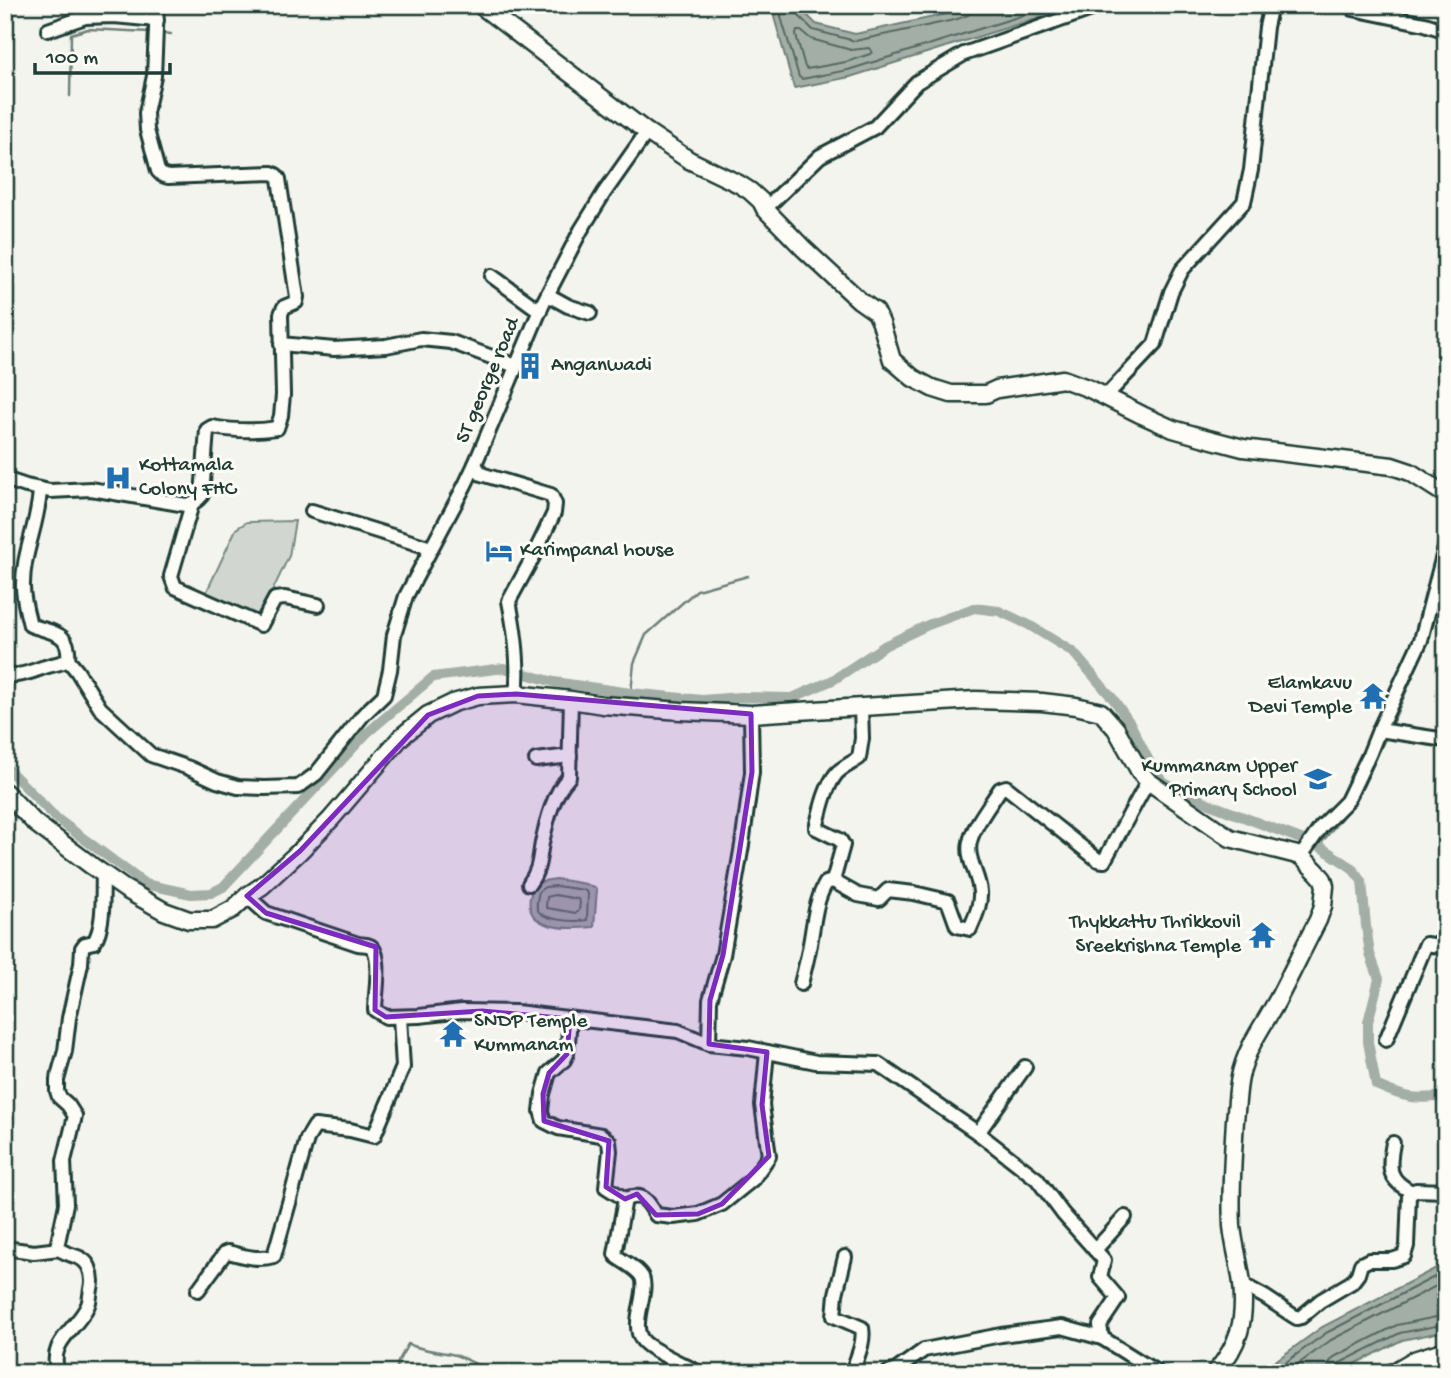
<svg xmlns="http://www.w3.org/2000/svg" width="1451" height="1378" font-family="'Gochi Hand',sans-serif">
  <rect width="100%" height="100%" fill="#f4f4ef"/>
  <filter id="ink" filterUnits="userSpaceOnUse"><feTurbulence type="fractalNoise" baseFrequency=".0143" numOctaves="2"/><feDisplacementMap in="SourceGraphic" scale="14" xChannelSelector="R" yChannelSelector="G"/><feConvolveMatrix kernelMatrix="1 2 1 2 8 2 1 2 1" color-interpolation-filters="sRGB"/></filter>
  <g filter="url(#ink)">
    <polygon fill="#d1d6d1" stroke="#788a82" stroke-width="2" points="295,521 289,556 260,617 234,608 206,593 236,529 247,522"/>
    <g fill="#a3aea7" stroke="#6e8179" stroke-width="2">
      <polygon points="776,5 806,5 805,13 816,24 855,34 952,13 976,5 1079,5 850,77 794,88 774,17"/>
      <path d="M556 879 586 884 597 889 594 927C564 930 514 930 534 885L543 881Z"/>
      <polygon points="1446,1263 1446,1331 1402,1340 1337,1373 1259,1373 1322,1327"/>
    </g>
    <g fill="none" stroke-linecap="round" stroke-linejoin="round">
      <g stroke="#546a62" stroke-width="2">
        <polyline points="782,5 781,17 799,77 802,79 848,70 1056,5"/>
        <path d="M799 5V16L813 30 855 41 954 20C963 17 973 16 974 5"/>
        <polygon points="797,31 801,31 811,39 851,50 869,48 872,52 870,54 846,62 807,69 805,67 796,35"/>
        <path d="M556 886 584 890 588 893 587 920C576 922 540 921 537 908 536 903 538 896 539 891L545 887Z"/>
        <polygon points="555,895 578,899 580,902 579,911 576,913 547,908 546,905 547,897"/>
        <polyline points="1271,1373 1326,1333 1446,1271"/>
        <polyline points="1286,1373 1331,1340 1446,1281"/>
        <polyline points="1327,1373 1329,1363 1334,1357 1397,1325 1446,1315"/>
        <polyline points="1336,1373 1337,1367 1340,1363 1400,1333 1446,1324"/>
      </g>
      <g stroke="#6e8179" stroke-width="2.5">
        <polyline points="163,33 171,34"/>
        <polyline points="70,96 71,34 88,29 149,32"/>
        <polyline points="631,693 634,663 646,635 697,590 748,576"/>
        <polyline points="1392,724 1428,641 1446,576"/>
        <polyline points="1319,846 1358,797 1385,739"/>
        <path d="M396 1373 398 1362 408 1344C421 1350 436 1351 451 1354 465 1357 479 1366 492 1373"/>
      </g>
      <path stroke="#a3aea7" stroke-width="10" d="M5 766 56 818 145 884 191 894 211 893 223 887 367 733 433 677 504 668 554 682 631 693 702 700 740 697 792 698 833 680 886 645 928 625 974 608 999 611 1029 625 1073 652 1114 700 1130 723 1152 767 1164 782 1212 805 1319 846 1351 867 1362 881 1366 926 1370 954 1379 979 1368 1022V1042L1376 1085C1405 1098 1414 1100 1446 1096"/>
      <defs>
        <g id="minor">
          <polyline points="1350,5 1353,9 1425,24 1446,31"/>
          <polyline points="48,30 85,17 114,16 157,20"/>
          <polyline points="765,209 820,156 875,127 917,82 964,54 1103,5"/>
          <polyline points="492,276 540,311"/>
          <polyline points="548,295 568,306 590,313"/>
          <polyline points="281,344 334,349 386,346 421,339 451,342 516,366"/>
          <polyline points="1105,397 1155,344 1171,292 1182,270 1244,202 1251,170 1266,27 1271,5"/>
          <path d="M5 479 26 486 50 491 91 489 186 505C194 503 197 501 202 495L207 430 212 427C235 431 254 432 277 428L281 416 283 395 281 314 284 307 296 302 297 297 279 179 276 175 272 173 168 177 162 175 158 171 147 130 146 113 154 76 157 5"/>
          <polyline points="192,504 171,576 175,587 261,625 275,599 285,598 318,605"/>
          <polyline points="312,511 431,548"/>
          <polyline points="68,660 77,671 100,708 151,755 189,768 217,781 238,787 264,788 298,787 316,774 363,715 384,695 390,670 394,635 406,596 465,485 475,464"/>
          <path d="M5 675C20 677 32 671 45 667 53 664 61 664 68 660 71 631 51 633 30 625 27 613 23 599 23 587 22 554 39 523 40 489"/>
          <path d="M516 694C520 664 515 631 509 601L533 557 554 513 555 504 551 495 481 474 475 464 543 303 581 230 604 193 647 132"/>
          <polyline points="1379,730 1446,740"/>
          <polyline points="536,760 570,756"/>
          <polyline points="1301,856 1321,827 1347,801 1369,755 1379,730 1421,640 1446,544"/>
          <path d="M833 881 843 845 840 840 816 828C821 810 824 790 836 774 841 768 852 763 859 758L862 738 861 708"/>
          <path d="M529 884C540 869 539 859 542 843 547 820 553 794 569 777L571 700"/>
          <path d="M247 896 266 913 358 944C362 945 366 944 370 946 383 953 375 996 375 1010L386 1017 419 1016 462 1011 516 1012 678 1031 709 1044 748 1048 816 1062 878 1064 978 1133 1037 1179 1063 1214 1104 1260 1100 1277 1118 1298 1100 1325 1102 1338 1158 1373"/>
          <path d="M801 984C804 971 808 957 810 944 814 923 815 901 826 883L833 881 858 895 879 899 888 890 914 893 948 901 957 926 970 929C975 917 981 905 980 892 979 875 966 859 970 842 973 826 991 804 1000 789L1006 787 1098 860 1104 861 1148 781"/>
          <path d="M570 1019 567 1054 564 1060 549 1073 543 1094 541 1111 544 1121 558 1128 601 1135 609 1141 610 1151 606 1187 625 1199 615 1254 617 1257C624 1262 638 1269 642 1277 649 1293 629 1325 643 1341 650 1350 687 1366 699 1373"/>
          <polyline points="1386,1040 1426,944 1446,947"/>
          <polyline points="709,1044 710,1000 723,955 742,845 752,772 751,714"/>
          <polyline points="978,1133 1025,1067"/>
          <path d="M1393 1143C1388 1169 1388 1180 1412 1192"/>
          <path d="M625 1199C643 1192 648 1201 656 1215L673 1217 698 1214 722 1204 753 1179 769 1156 762 1105 767 1052"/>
          <polyline points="5,1248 34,1252 59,1249"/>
          <polyline points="1095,1250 1125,1217"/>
          <path d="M845 1257 836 1294 834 1316 862 1328C865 1343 856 1359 852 1373"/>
          <polyline points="1243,1285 1265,1297 1292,1315 1297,1318 1301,1317 1320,1301 1352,1282 1358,1274 1361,1264 1369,1260 1392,1260 1404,1256 1407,1246 1409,1195 1416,1190 1446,1191"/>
          <path d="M198 1290 225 1253 228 1252C243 1256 258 1261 274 1256L307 1139 315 1126 350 1130 374 1136 403 1067 400 1017"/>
          <path d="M58 1373C47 1341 77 1330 88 1305 90 1300 90 1294 91 1289 93 1281 92 1274 89 1267 82 1253 65 1257 57 1247L66 1204 64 1161 75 1116 68 1105 59 1097 57 1091V1080L65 1051 69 1018 81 964 82 948 85 944 94 942C105 925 102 894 103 874"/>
          <polyline points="888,1373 895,1371 924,1350 1001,1335 1062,1327 1102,1338"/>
        </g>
        <g id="major">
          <polyline points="480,5 647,132 689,160 739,184 750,191 761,201 765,209 803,248 859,300 876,312 881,323 892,360 913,378 932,388 951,394 986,394 997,389 1063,379 1090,389 1142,415 1173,429 1205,438 1243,448 1392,466 1410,472 1446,495"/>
          <path d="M5 792 35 823 92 866 125 889 164 911 189 920H212L233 909 247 896 262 886 300 851 331 819 401 737 428 715 453 703 478 696 516 694 571 700 603 705 681 711 751 714 975 700 1042 702 1076 706 1101 712 1116 729 1140 772 1148 781 1230 838 1301 856 1317 872 1323 879 1325 886 1323 906 1318 920C1304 947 1291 974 1277 1001 1263 1026 1246 1048 1240 1077 1237 1091 1237 1106 1235 1120 1233 1155 1230 1191 1232 1226 1234 1246 1240 1265 1242 1284 1246 1321 1239 1345 1215 1373"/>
          <polyline points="1392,1373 1414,1360 1446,1350"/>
        </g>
      </defs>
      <use href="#minor" stroke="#1f3d34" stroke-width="18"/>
      <use href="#major" stroke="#1f3d34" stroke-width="21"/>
      <use href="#minor" stroke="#fdfcf7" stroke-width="12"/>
      <use href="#major" stroke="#fdfcf7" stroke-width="16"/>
    </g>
  </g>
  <path fill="#7b2cbf" fill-opacity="0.2" stroke="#7b2cbf" stroke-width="5" stroke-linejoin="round" d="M516 694 751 714 752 772 723 955 710 1000 709 1044 767 1052 762 1105 769 1156 722 1204 698 1214 656 1215 637 1194 625 1199 606 1187 609 1141 544 1121 543 1094 549 1073 567 1054 570 1019 482 1011 386 1017 375 1010 376 947 266 913 247 896 300 851 428 715 478 696Z"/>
  <defs>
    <symbol id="building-bare" viewBox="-9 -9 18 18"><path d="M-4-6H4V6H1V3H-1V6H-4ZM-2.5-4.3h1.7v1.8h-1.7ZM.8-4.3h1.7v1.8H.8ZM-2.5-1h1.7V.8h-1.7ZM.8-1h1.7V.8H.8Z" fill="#1f6fb2" stroke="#fdfcf7" stroke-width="2.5" paint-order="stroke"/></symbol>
    <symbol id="hospital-bare" viewBox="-9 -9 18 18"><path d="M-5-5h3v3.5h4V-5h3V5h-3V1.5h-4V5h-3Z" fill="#1f6fb2" stroke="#fdfcf7" stroke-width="2.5" paint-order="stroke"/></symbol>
    <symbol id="hotel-bare" viewBox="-9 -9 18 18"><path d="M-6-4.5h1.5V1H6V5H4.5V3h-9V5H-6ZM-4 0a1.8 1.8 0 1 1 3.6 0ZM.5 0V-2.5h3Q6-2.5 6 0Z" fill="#1f6fb2" stroke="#fdfcf7" stroke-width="2.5" paint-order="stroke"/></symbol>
    <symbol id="temple-bare" viewBox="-9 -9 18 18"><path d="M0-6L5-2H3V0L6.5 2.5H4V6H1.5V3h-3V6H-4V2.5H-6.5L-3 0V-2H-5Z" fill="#1f6fb2" stroke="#fdfcf7" stroke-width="2.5" paint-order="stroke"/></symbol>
    <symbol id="school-bare" viewBox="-9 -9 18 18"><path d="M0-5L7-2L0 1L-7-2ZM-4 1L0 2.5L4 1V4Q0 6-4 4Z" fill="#1f6fb2" stroke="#fdfcf7" stroke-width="2.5" paint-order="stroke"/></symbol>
  </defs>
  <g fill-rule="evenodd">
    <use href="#building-bare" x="511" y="347" width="38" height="38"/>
    <use href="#hospital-bare" x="99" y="459" width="38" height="38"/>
    <use href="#hotel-bare" x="480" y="532" width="38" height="38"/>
    <use href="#temple-bare" x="1354" y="677" width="38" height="38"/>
    <use href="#school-bare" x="1299" y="760" width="38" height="38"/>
    <use href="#temple-bare" x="1243" y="916" width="38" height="38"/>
    <use href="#temple-bare" x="434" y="1015" width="38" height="38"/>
  </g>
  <g text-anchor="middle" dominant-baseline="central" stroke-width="6" stroke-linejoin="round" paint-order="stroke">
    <g font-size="21" fill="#1f3d34" stroke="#fdfcf7" text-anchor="start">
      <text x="551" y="366">Anganwadi</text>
      <text x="139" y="466">Kottamala<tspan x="139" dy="24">Colony FHC</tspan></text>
      <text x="520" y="551">Karimpanal house</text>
      <text x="1352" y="684" text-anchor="end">Elamkavu<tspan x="1352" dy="24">Devi Temple</tspan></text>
      <text x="1297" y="767" text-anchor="end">Kummanam Upper<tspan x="1297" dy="24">Primary School</tspan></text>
      <text x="1241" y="923" text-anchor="end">Thykkattu Thrikkovil<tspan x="1241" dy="24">Sreekrishna Temple</tspan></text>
      <text x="474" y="1022">SNDP Temple<tspan x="474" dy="24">Kummanam</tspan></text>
    </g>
    <g font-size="21" fill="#1f3d34" stroke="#fdfcf7">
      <text transform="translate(489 381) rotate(-67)">ST george road</text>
    </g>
  </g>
  <rect width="1451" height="1378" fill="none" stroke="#fdfcf7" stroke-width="28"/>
  <rect x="14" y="14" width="1423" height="1350" fill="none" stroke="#1f3d34" stroke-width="2.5" filter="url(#ink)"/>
  <path d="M35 63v10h135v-10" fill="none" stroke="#1f3d34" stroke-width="3.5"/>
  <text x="46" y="63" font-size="21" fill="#1f3d34" stroke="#fdfcf7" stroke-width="5" paint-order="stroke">100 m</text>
</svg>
